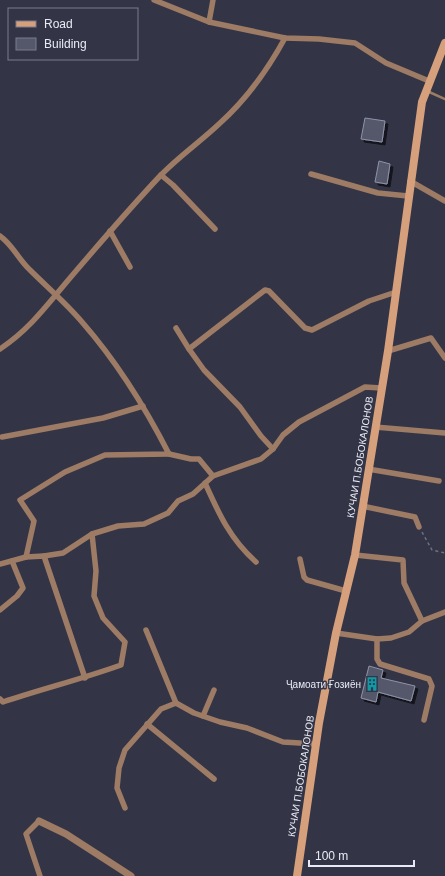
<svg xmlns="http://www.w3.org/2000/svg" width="445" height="876" font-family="Helvetica,sans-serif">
  <defs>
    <filter id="shadow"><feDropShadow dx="3" dy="3" stdDeviation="0" flood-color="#0009"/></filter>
  </defs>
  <rect width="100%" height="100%" fill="#333547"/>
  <g fill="#55586b" stroke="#9093a8" filter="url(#shadow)">
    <polygon points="365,118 385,121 382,142 361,139"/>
    <polygon points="379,161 390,164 387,184 375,182"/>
    <polygon points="369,666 383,670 381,678 415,686 411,701 378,692 376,702 361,698"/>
  </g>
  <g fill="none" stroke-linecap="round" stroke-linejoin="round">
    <polyline stroke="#707282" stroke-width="1.5" stroke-dasharray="3 3" stroke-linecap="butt" points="422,532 432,550 445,553"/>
    <polyline stroke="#9e7b64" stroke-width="2.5" points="427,91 445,99"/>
    <g stroke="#9e7b64" stroke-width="5.5">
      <polyline points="154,0 209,22 285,38 319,39 355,43 386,63 429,81"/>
      <polyline points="209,22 213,0"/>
      <polyline points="311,174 378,193 408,196"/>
      <polyline points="161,175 173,185 215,229"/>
      <polyline points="410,181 445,201"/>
      <polyline points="110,231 130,267"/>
      <path d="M0 236C13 245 18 259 30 270 47 287 66 303 82 322 117 362 145 407 169 454L105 455 65 472 20 500 34 521 26 557"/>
      <polyline points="176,328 189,349"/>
      <path d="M0 349C30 329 47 305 70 278 99 244 129 209 160 176 178 157 200 142 219 124 247 99 267 71 285 38"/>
      <polyline points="388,351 431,338 445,358"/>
      <polyline points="375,427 445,433"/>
      <polyline points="2,437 103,418 143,406"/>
      <polyline points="273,449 261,436 240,407 204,370 189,349 265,290 269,291 305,328 312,330 369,301 396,292"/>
      <polyline points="169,454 191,459 199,459 213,476"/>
      <polyline points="368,469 439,481"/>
      <path d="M205 483C219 514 230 539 256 562"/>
      <polyline points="362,506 415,517 419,527"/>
      <polyline points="355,555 403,560 404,583 422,621"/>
      <polyline points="44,556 63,553 92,534 118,526 144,524 168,513 178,501 193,494 213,476 261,459 273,449 283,435 299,422 365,387 381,388"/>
      <polyline points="300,559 304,577 307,580 346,591"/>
      <polyline points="0,564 26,557 44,556 85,678"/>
      <polyline points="0,610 17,596 23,588 12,561"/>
      <polyline points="146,630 176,703"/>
      <polyline points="336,633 377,639 391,638 409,632 422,621 445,612"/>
      <polyline points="377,639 377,659 380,664 429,679 432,686 424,720"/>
      <path d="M0 699 3 702C42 689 82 679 121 665L125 642 103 618 94 596 96 571 92 534"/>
      <polyline points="203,716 214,690"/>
      <polyline points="147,724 214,779"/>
      <polyline points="125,808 117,788 119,768 125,750 161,709 176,703 194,713 220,722 247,728 283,742 316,744"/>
      <polyline points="39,821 26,834 40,876"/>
    </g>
    <polyline stroke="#9e7b64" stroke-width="7" points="39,821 66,834 131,876"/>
    <polyline stroke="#d7a07c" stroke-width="8" points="297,876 319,723 336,633 355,555 388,351 422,102 445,43"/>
  </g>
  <defs>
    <symbol id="building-bare" viewBox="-9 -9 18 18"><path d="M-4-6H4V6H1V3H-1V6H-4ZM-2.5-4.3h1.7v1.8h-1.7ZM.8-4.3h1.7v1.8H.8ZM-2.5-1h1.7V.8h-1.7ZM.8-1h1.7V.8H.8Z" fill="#0f9aa8" stroke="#333547" stroke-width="2.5" paint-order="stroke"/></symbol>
  </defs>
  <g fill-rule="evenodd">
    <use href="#building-bare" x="362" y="674" width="20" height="20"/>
  </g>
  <g text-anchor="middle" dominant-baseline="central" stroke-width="3" stroke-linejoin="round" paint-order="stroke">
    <g font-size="10" fill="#e8eaf5" stroke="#333547">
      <text transform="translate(360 457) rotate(-81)">КУЧАИ П.БОБОКАЛОНОВ</text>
      <text transform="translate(301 776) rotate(-81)">КУЧАИ П.БОБОКАЛОНОВ</text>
    </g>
    <g font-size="10" fill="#e8eaf5" stroke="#333547" text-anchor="end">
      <text x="361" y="684">Ҷамоати Ғозиён</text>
    </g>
  </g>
  <rect x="8" y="8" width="130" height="52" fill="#333547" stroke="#7b7d8d"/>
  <rect x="16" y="21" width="20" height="6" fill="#d7a07c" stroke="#7b7d8d"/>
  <text x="44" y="28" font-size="12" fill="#e8eaf5">Road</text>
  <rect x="16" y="38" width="20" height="12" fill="#55586b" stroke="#7b7d8d"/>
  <text x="44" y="48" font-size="12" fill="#e8eaf5">Building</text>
  <path d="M309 860v6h105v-6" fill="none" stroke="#e8eaf5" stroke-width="2"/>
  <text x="315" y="860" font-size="12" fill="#e8eaf5" stroke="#333547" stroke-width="3" paint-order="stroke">100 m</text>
</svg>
